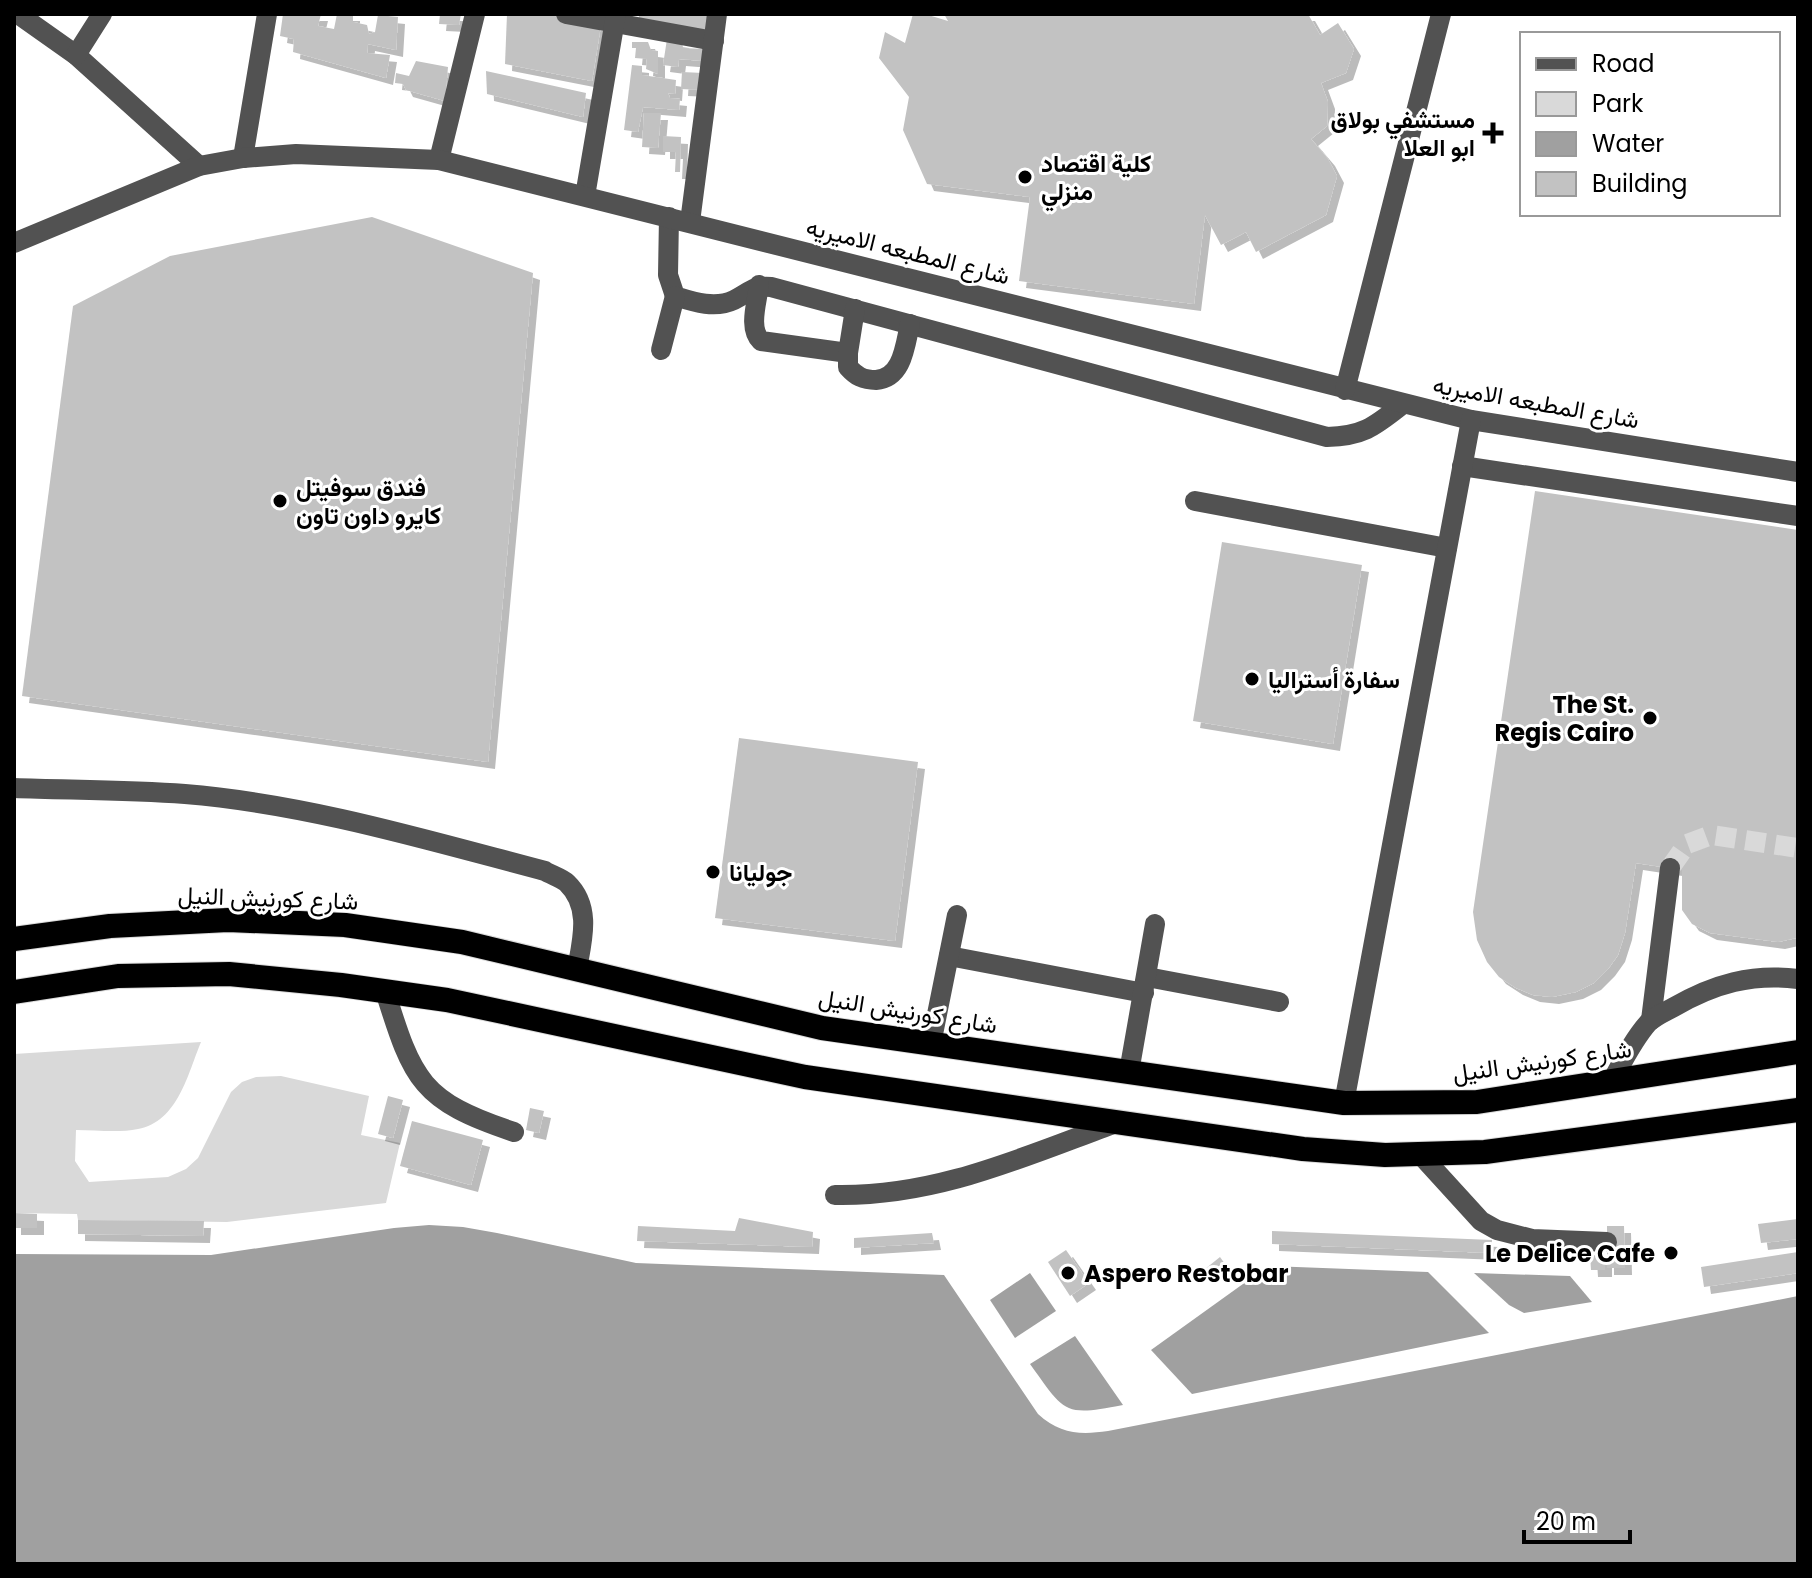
<svg xmlns="http://www.w3.org/2000/svg" width="1812" height="1578" font-family="Poppins,Vazirmatn,sans-serif">
  <defs>
    <filter id="shadow"><feDropShadow dx="7" dy="7" stdDeviation="0" flood-color="#0004"/></filter>
  </defs>
  <rect width="100%" height="100%" fill="#fff"/>
  <path fill="#d9d9d9" d="M201 1042C188 1073 178 1122 138 1129 119 1133 96 1130 76 1130L75 1161 89 1182 168 1177 186 1169 198 1158 231 1092 242 1082 256 1077 281 1076 369 1096 361 1135 400 1143 386 1203 227 1222 78 1220 77 1214 14 1213V1054Z"/>
  <g fill="#a0a0a0">
    <path d="M429 1225 463 1227 497 1233 636 1263 944 1275 1038 1414C1060 1434 1080 1435 1108 1431L1798 1296V1564H14V1254L211 1255 394 1228Z"/>
    <polygon points="1268,1266 1428,1272 1489,1333 1192,1394 1151,1350"/>
    <polygon points="1030,1273 1056,1311 1015,1338 990,1300"/>
    <polygon points="1474,1273 1570,1276 1592,1302 1524,1313 1509,1305"/>
    <path d="M1075 1336 1123 1405C1062 1417 1065 1412 1030 1364Z"/>
  </g>
  <g fill="#c2c2c2" filter="url(#shadow)">
    <polygon points="283,14 321,14 318,26 334,29 337,14 353,14 353,22 367,25 369,34 375,32 378,15 398,17 396,50 368,44 367,53 390,55 386,78 293,52 294,39 280,36"/>
    <polygon points="440,14 461,14 459,25 439,24"/>
    <polygon points="507,14 545,14 601,25 592,81 505,64"/>
    <polygon points="639,14 709,14 707,36 639,24"/>
    <polygon points="913,14 925,14 948,21 944,14 1308,14 1320,35 1338,23 1354,49 1346,73 1321,83 1328,102 1327,126 1311,139 1328,159 1337,176 1326,215 1256,252 1246,232 1221,245 1205,215 1194,304 1019,281 1030,197 927,184 903,130 909,97 879,58 885,32 905,43"/>
    <polygon points="667,39 682,41 683,48 705,49 704,61 679,59 678,67 663,65"/>
    <polygon points="632,42 648,42 651,50 658,51 658,74 646,69 647,59 635,58 636,48 632,48"/>
    <polygon points="416,61 448,67 445,101 406,90 403,84 395,83 396,73 409,76"/>
    <polygon points="632,65 642,66 642,75 676,80 675,94 668,93 670,98 680,99 679,110 643,107 638,132 624,130"/>
    <polygon points="486,71 586,93 583,117 487,94"/>
    <polygon points="682,72 703,73 702,90 681,89"/>
    <polygon points="644,113 661,113 658,148 642,147"/>
    <polygon points="663,136 681,137 680,172 675,172 676,152 663,152"/>
    <polygon points="372,217 533,273 488,762 22,696 73,306 170,256"/>
    <polygon points="1535,491 1798,530 1798,936 1796,938 1778,942 1710,933 1692,924 1682,910 1682,870 1636,863 1625,933 1618,955 1608,969 1594,983 1576,992 1552,997 1533,995 1516,988 1499,977 1487,962 1477,940 1473,912"/>
    <polygon points="1222,542 1362,565 1333,744 1193,721"/>
    <polygon points="739,738 918,762 895,941 715,918"/>
    <polygon points="388,1096 403,1100 393,1138 378,1134"/>
    <polygon points="530,1108 544,1111 539,1133 526,1130"/>
    <polygon points="412,1121 483,1140 471,1185 400,1166"/>
    <polygon points="14,1213 37,1214 37,1228 14,1228"/>
    <polygon points="739,1218 813,1232 812,1247 637,1241 638,1226 735,1231"/>
    <polygon points="1798,1219 1798,1239 1761,1243 1758,1224"/>
    <polygon points="78,1220 204,1221 203,1236 78,1234"/>
    <polygon points="1607,1226 1624,1226 1625,1268 1607,1268"/>
    <polygon points="1272,1231 1492,1240 1491,1253 1272,1244"/>
    <polygon points="932,1233 934,1243 854,1248 854,1238"/>
    <polygon points="1066,1250 1089,1283 1070,1296 1048,1262"/>
    <polygon points="1798,1252 1798,1273 1704,1287 1701,1267"/>
    <polygon points="1590,1255 1605,1256 1605,1270 1591,1270"/>
    <polygon points="1220,1257 1225,1264 1211,1276 1205,1269"/>
  </g>
  <g fill="none" stroke-linecap="round" stroke-linejoin="round">
    <polyline stroke="#d9d9d9" stroke-width="20" stroke-dasharray="20 10" stroke-linecap="butt" points="1670,868 1687,844 1711,835 1798,848"/>
    <defs>
      <g id="highway">
        <polyline points="14,939 110,926 228,920 345,925 462,942 822,1028 1344,1103 1477,1102 1798,1052"/>
        <polyline points="14,992 118,976 229,974 341,985 447,1000 805,1077 1303,1149 1385,1155 1485,1152 1798,1110"/>
      </g>
    </defs>
    <use href="#highway" stroke="#dbdbdb" stroke-width="26"/>
    <g stroke="#525252" stroke-width="20">
      <polyline points="18,14 76,55 199,166"/>
      <polyline points="566,14 714,41"/>
      <polyline points="76,55 102,14"/>
      <polyline points="243,158 267,14"/>
      <polyline points="439,160 475,14"/>
      <polyline points="585,196 616,14"/>
      <path d="M669 217 668 275 675 296C694 302 715 309 734 300 748 293 754 285 771 287L1327 437C1364 436 1375 426 1403 404"/>
      <polyline points="690,222 717,14"/>
      <polyline points="14,243 199,166 243,158 296,154 439,160 1471,420 1798,472"/>
      <path d="M759 285C757 303 748 328 761 341L848 353"/>
      <path d="M855 309 848 353V367C856 376 863 380 876 380 903 378 905 345 910 324"/>
      <polyline points="661,350 675,296"/>
      <polyline points="1345,390 1441,14"/>
      <polyline points="1462,466 1798,516"/>
      <polyline points="1195,501 1447,548"/>
      <path d="M14 788C71 790 129 790 185 794 307 804 427 840 545 871 551 875 562 878 567 883 592 907 582 941 577 969"/>
      <polyline points="949,956 1144,993"/>
      <polyline points="1147,977 1279,1002"/>
      <path d="M385 991C413 1081 421 1101 514 1132"/>
      <polyline points="1651,1020 1670,868"/>
      <polyline points="931,1044 957,915"/>
      <polyline points="1129,1072 1155,924"/>
      <path d="M1612 1081C1623 1061 1633 1040 1648 1023 1655 1016 1665 1012 1674 1007 1714 984 1752 973 1798 979"/>
      <polyline points="1344,1103 1471,420"/>
      <polyline points="1419,1153 1481,1221 1497,1230 1532,1239 1607,1242"/>
      <path d="M835 1195C936 1197 1023 1157 1116 1123"/>
    </g>
    <use href="#highway" stroke="#000" stroke-width="24"/>
  </g>
  <g fill="#000" stroke="#fff" stroke-width="3">
    <path d="M1489 121h8v8h8v8h-8v8h-8v-8h-8v-8h8z"/>
    <circle cx="1025" cy="177" r="8"/>
    <circle cx="280" cy="501" r="8"/>
    <circle cx="1252" cy="679" r="8"/>
    <circle cx="1650" cy="718" r="8"/>
    <circle cx="713" cy="872" r="8"/>
    <circle cx="1671" cy="1253" r="8"/>
    <circle cx="1068" cy="1273" r="8"/>
  </g>
  <g text-anchor="middle" dominant-baseline="central" stroke-width="6" stroke-linejoin="round" paint-order="stroke">
    <g font-size="24" font-weight="bold" fill="#000" stroke="#fff" text-anchor="start">
      <text x="1475" y="119" text-anchor="end">مستشفي بولاق<tspan x="1475" dy="28">ابو العلا</tspan></text>
      <text x="1041" y="163">كلية اقتصاد<tspan x="1041" dy="28">منزلي</tspan></text>
      <text x="296" y="487">فندق سوفيتل<tspan x="296" dy="28">كايرو داون تاون</tspan></text>
      <text x="1268" y="679">سفارة أستراليا</text>
      <text x="1634" y="704" text-anchor="end">The St.<tspan x="1634" dy="28">Regis Cairo</tspan></text>
      <text x="729" y="872">جوليانا</text>
      <text x="1655" y="1253" text-anchor="end">Le Delice Cafe</text>
      <text x="1084" y="1273">Aspero Restobar</text>
    </g>
    <g font-size="24" fill="#000" stroke="#fff">
      <text transform="translate(908 251) rotate(14)">شارع المطبعه الاميريه</text>
      <text transform="translate(1536 402) rotate(10)">شارع المطبعه الاميريه</text>
      <text transform="translate(268 898) rotate(2)">شارع كورنيش النيل</text>
      <text transform="translate(908 1011) rotate(9)">شارع كورنيش النيل</text>
      <text transform="translate(1542 1061) rotate(-8)">شارع كورنيش النيل</text>
    </g>
  </g>
  <rect width="1812" height="1578" fill="none" stroke="#000000" stroke-width="32"/>
  <rect x="1520" y="32" width="260" height="184" fill="#ffffff" stroke="#999999" stroke-width="2"/>
  <rect x="1536" y="58" width="40" height="12" fill="#525252" stroke="#999999" stroke-width="2"/>
  <text x="1592" y="72" font-size="24" fill="#000000">Road</text>
  <rect x="1536" y="92" width="40" height="24" fill="#d9d9d9" stroke="#999999" stroke-width="2"/>
  <text x="1592" y="112" font-size="24" fill="#000000">Park</text>
  <rect x="1536" y="132" width="40" height="24" fill="#a0a0a0" stroke="#999999" stroke-width="2"/>
  <text x="1592" y="152" font-size="24" fill="#000000">Water</text>
  <rect x="1536" y="172" width="40" height="24" fill="#c2c2c2" stroke="#999999" stroke-width="2"/>
  <text x="1592" y="192" font-size="24" fill="#000000">Building</text>
  <path d="M1524 1530v12h106v-12" fill="none" stroke="#000000" stroke-width="4"/>
  <text x="1536" y="1530" font-size="24" fill="#000000" stroke="#ffffff" stroke-width="6" paint-order="stroke">20 m</text>
</svg>
